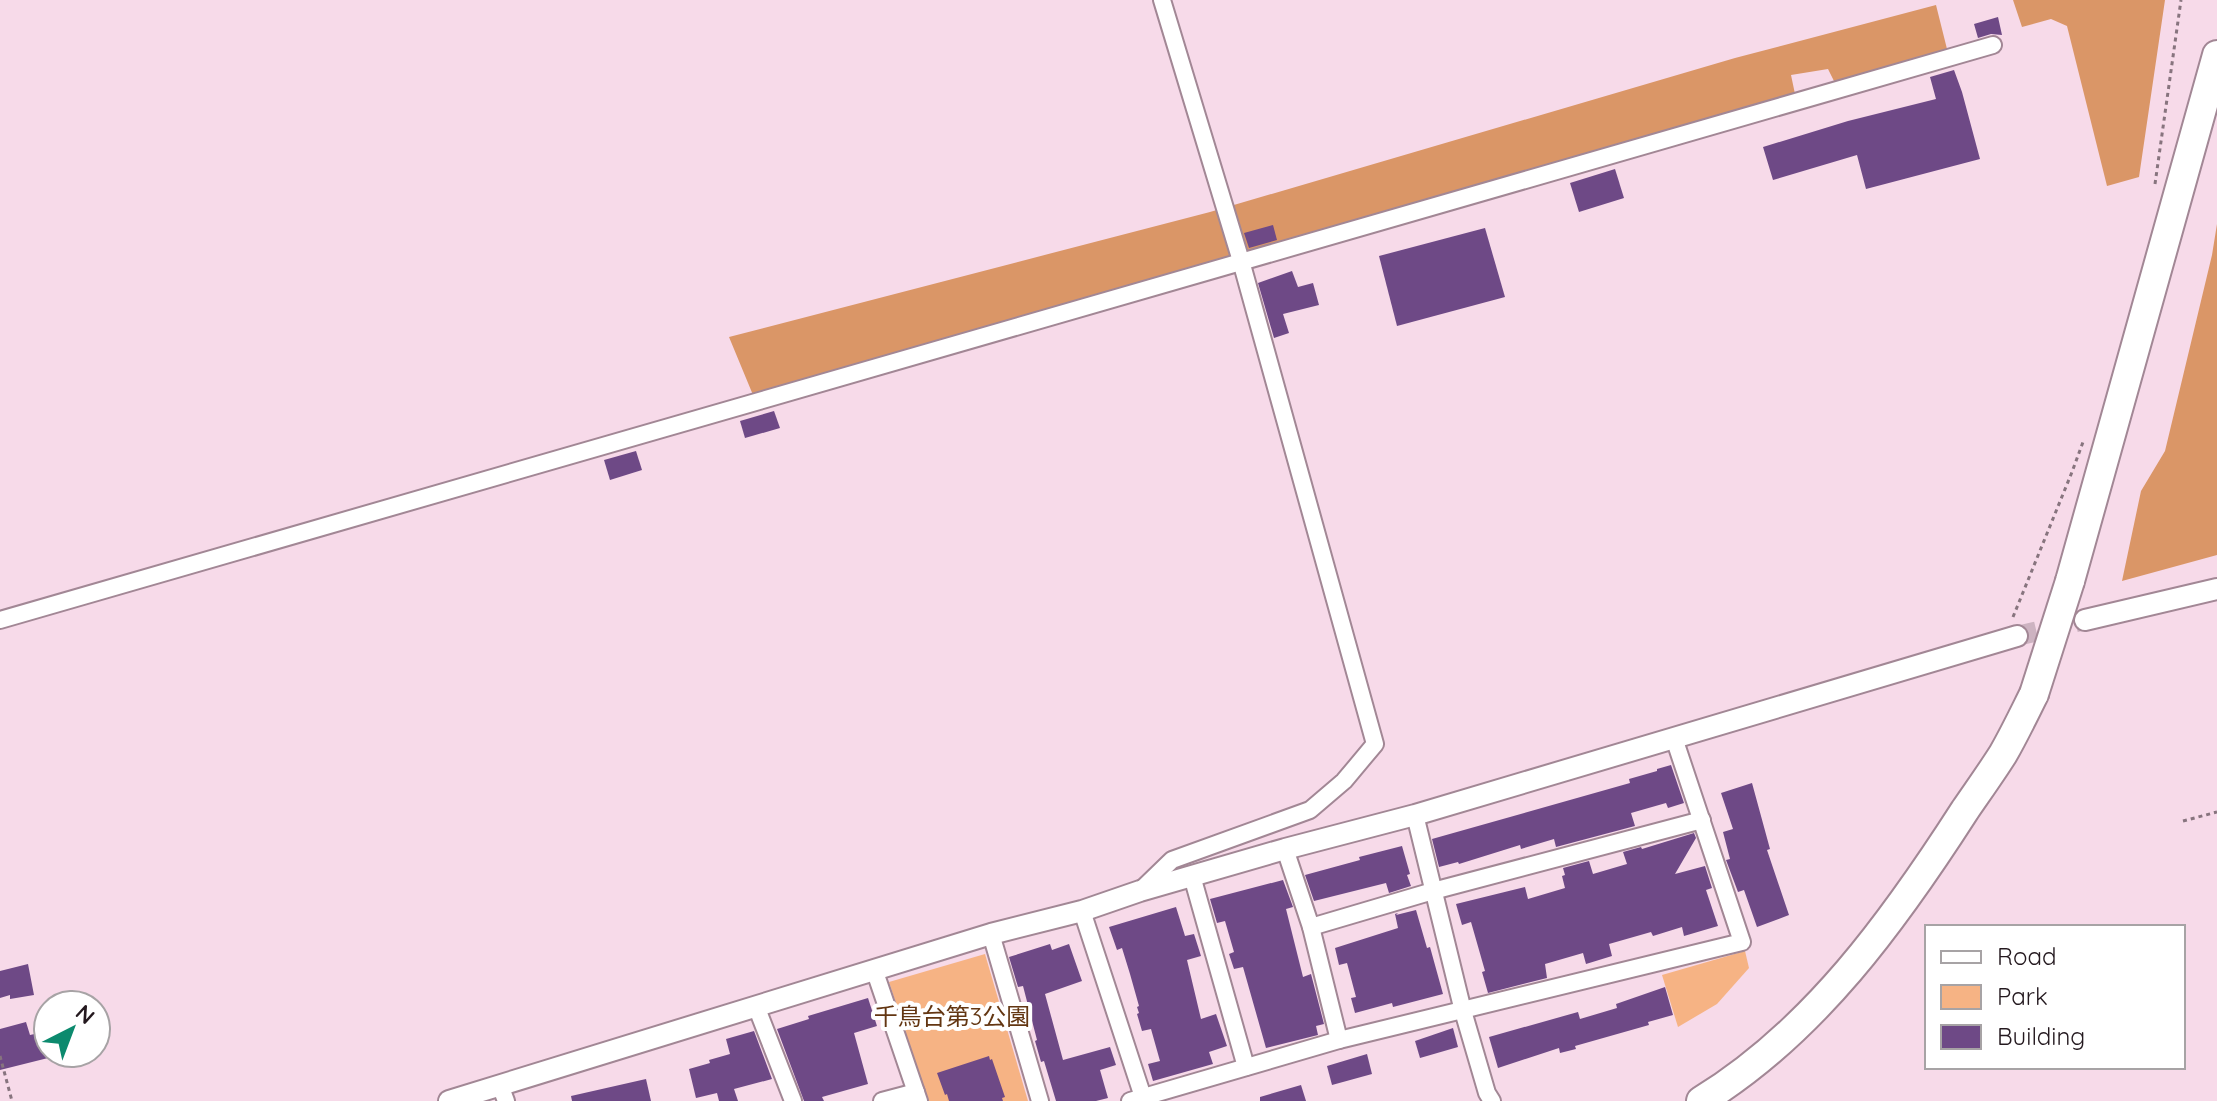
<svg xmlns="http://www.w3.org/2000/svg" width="2217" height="1101" font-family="Quicksand,'Noto Sans JP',sans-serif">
  <rect width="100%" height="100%" fill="#f7dae9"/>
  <g fill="#f6b384">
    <polygon points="1745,951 1749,968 1717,1004 1678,1027 1662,975"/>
    <polygon points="985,954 1028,1101 928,1101 889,982"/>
  </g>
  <g fill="#da9667">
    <polygon points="2013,0 2165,0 2139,177 2107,186 2067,26 2051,19 2022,27"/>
    <polygon points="1936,5 1947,49 1835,83 1828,69 1791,75 1795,94 1280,247 753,395 729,337 1210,212 1735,58"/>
    <polygon points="2217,224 2217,555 2122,581 2141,491 2165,451 2212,255"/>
  </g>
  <g fill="#6e4986">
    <polygon points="1998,17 2002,35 1991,34 1978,38 1974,24"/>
    <polygon points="1954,70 1962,92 1980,159 1866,189 1857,155 1773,180 1763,147 1848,121 1936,99 1930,77"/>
    <polygon points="1615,169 1624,198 1579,212 1570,183"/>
    <polygon points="1273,225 1277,240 1249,248 1244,233"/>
    <polygon points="1485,228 1505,297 1397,326 1379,256"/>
    <polygon points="1292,271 1298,287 1313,283 1319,305 1283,314 1289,333 1274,338 1258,283"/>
    <polygon points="774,411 780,428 745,438 740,421"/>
    <polygon points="636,451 642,470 610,480 604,460"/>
    <polygon points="1671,765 1684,803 1668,808 1666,803 1631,813 1635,826 1556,847 1554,839 1521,849 1520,845 1459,864 1458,862 1439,867 1432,839 1630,783 1629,779 1657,771 1657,769"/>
    <polygon points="1752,783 1770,849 1767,850 1789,915 1757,927 1744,890 1738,892 1726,860 1730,859 1723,832 1733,829 1721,793"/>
    <polygon points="1694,833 1696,838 1675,874 1705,866 1712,888 1706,890 1718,926 1684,936 1682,927 1653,936 1651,932 1609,944 1612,956 1586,964 1583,953 1545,964 1547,978 1488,993 1482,972 1485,971 1471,922 1462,925 1456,904 1525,887 1528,899 1565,888 1562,876 1565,875 1563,868 1589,861 1593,874 1627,864 1623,852 1641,847 1642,849"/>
    <polygon points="1402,846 1410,874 1407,875 1411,886 1389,893 1386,883 1314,901 1305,875 1360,860 1359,857"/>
    <polygon points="1283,880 1293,907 1286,909 1303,977 1311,974 1324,1024 1316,1026 1318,1035 1266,1048 1243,967 1234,969 1229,954 1234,952 1225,921 1217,923 1210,899"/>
    <polygon points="1176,907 1185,936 1194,934 1201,956 1187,960 1201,1019 1216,1014 1227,1046 1209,1052 1213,1064 1153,1081 1148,1064 1160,1061 1151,1029 1142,1031 1137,1014 1139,1013 1137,1007 1139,1006 1130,974 1122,948 1117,950 1109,927"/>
    <polygon points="1416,910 1427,948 1430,947 1443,994 1393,1007 1392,1003 1355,1013 1351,998 1356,997 1347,963 1339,965 1335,948 1398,928 1395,914 1398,913 1396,915"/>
    <polygon points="1050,944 1052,950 1069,944 1082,981 1045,994 1063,1060 1110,1047 1116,1065 1100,1070 1108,1098 1096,1101 1056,1101 1044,1061 1041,1062 1035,1041 1037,1040 1023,986 1018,987 1009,957"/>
    <polygon points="28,964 34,995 10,999 10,995 0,998 0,971"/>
    <polygon points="1665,987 1673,1015 1648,1022 1649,1025 1575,1046 1576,1049 1560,1053 1559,1048 1498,1068 1489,1037 1578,1012 1580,1019 1617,1008 1616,1004"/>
    <polygon points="868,998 877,1026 854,1033 868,1084 822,1097 824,1101 804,1101 777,1029 809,1019 808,1016"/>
    <polygon points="26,1022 30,1035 48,1031 48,1058 0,1070 0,1029"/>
    <polygon points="1453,1028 1458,1047 1420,1058 1415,1041"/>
    <polygon points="754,1031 772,1079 734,1089 738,1101 719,1101 717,1093 696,1098 689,1069 710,1063 709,1060 730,1054 726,1039"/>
    <polygon points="1367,1054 1372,1074 1332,1085 1327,1066"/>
    <polygon points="989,1056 990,1060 992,1059 1005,1097 1002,1098 1003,1101 949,1101 947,1094 945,1095 937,1073"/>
    <polygon points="646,1079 651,1101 572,1101 571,1096"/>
    <polygon points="1301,1085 1306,1101 1260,1101 1260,1097"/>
  </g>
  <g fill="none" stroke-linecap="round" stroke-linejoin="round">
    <polyline stroke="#cdb3c1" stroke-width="20" stroke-dasharray="20 10" stroke-linecap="butt" points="2017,636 2085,620"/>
    <defs>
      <g id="minor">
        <polyline points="0,620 1993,45"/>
        <polyline points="1415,815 1463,1011 1487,1093 1492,1101"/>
        <polyline points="1285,849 1311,927 1339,1040"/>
        <polyline points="1192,876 1246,1067"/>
        <polyline points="1141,890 1172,860 1310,810 1344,781 1375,744 1241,261 1162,0"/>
        <polyline points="1082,911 1143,1097"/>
        <polyline points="1311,927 1433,891 1702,820"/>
        <polyline points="991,934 1040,1101"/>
        <polyline points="874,969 919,1101"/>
        <polyline points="756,1006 793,1101"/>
        <polyline points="500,1085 506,1101"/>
        <polyline points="882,1101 916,1092"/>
        <polyline points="1130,1101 1339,1040 1742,942 1674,738"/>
      </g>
      <g id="tertiary">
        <polyline points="2085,620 2217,589"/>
        <polyline points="449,1101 991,934 1082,911 1140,891 1285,849 1415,815 2017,636"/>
      </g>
      <g id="motorway">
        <polyline points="2070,581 2217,55"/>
        <path d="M1701 1101C1814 1032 1895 919 1965 810 1978 791 1991 773 2003 754 2014 735 2024 714 2034 694"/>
      </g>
    </defs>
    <use href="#minor" stroke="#a28795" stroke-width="20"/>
    <use href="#tertiary" stroke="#a28795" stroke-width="24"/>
    <use href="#motorway" stroke="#a28795" stroke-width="32"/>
    <g stroke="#87747e" stroke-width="3" stroke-dasharray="4 4" stroke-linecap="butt">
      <polyline points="2155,184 2181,0"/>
      <polyline points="2013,617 2072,472 2083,442"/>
      <polyline points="2183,821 2217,812"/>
      <polyline points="0,1056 12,1101"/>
    </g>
    <use href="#minor" stroke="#fff" stroke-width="16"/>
    <use href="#tertiary" stroke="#fff" stroke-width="20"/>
    <use href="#motorway" stroke="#fff" stroke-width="28"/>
    <defs>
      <polyline id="motorway-bridge" points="2034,694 2070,581"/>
    </defs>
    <use href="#motorway-bridge" stroke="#a28795" stroke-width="32" stroke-linecap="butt"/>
    <use href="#motorway-bridge" stroke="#fff" stroke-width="28"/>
  </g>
  <g text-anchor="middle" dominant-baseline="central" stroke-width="8" stroke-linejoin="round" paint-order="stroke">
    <g font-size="24" fill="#633612" stroke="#fff">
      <text x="952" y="1016">千鳥台第3公園</text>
    </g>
  </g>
  <rect x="1925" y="925" width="260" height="144" fill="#ffffff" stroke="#a7a3a5" stroke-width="2"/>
  <rect x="1941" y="951" width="40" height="12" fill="#ffffff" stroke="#a7a3a5" stroke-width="2"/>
  <text x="1997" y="965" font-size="24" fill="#24191f">Road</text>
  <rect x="1941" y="985" width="40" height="24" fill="#f6b384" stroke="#a7a3a5" stroke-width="2"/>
  <text x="1997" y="1005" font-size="24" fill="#24191f">Park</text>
  <rect x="1941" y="1025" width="40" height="24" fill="#6e4986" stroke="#a7a3a5" stroke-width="2"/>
  <text x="1997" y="1045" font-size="24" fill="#24191f">Building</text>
  <g transform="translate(72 1029) rotate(42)"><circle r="38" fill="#ffffff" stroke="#a7a3a5" stroke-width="2"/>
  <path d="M0-6L14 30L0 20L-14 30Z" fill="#0c8a6e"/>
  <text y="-12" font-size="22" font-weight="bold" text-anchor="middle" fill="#24191f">N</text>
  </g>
</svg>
